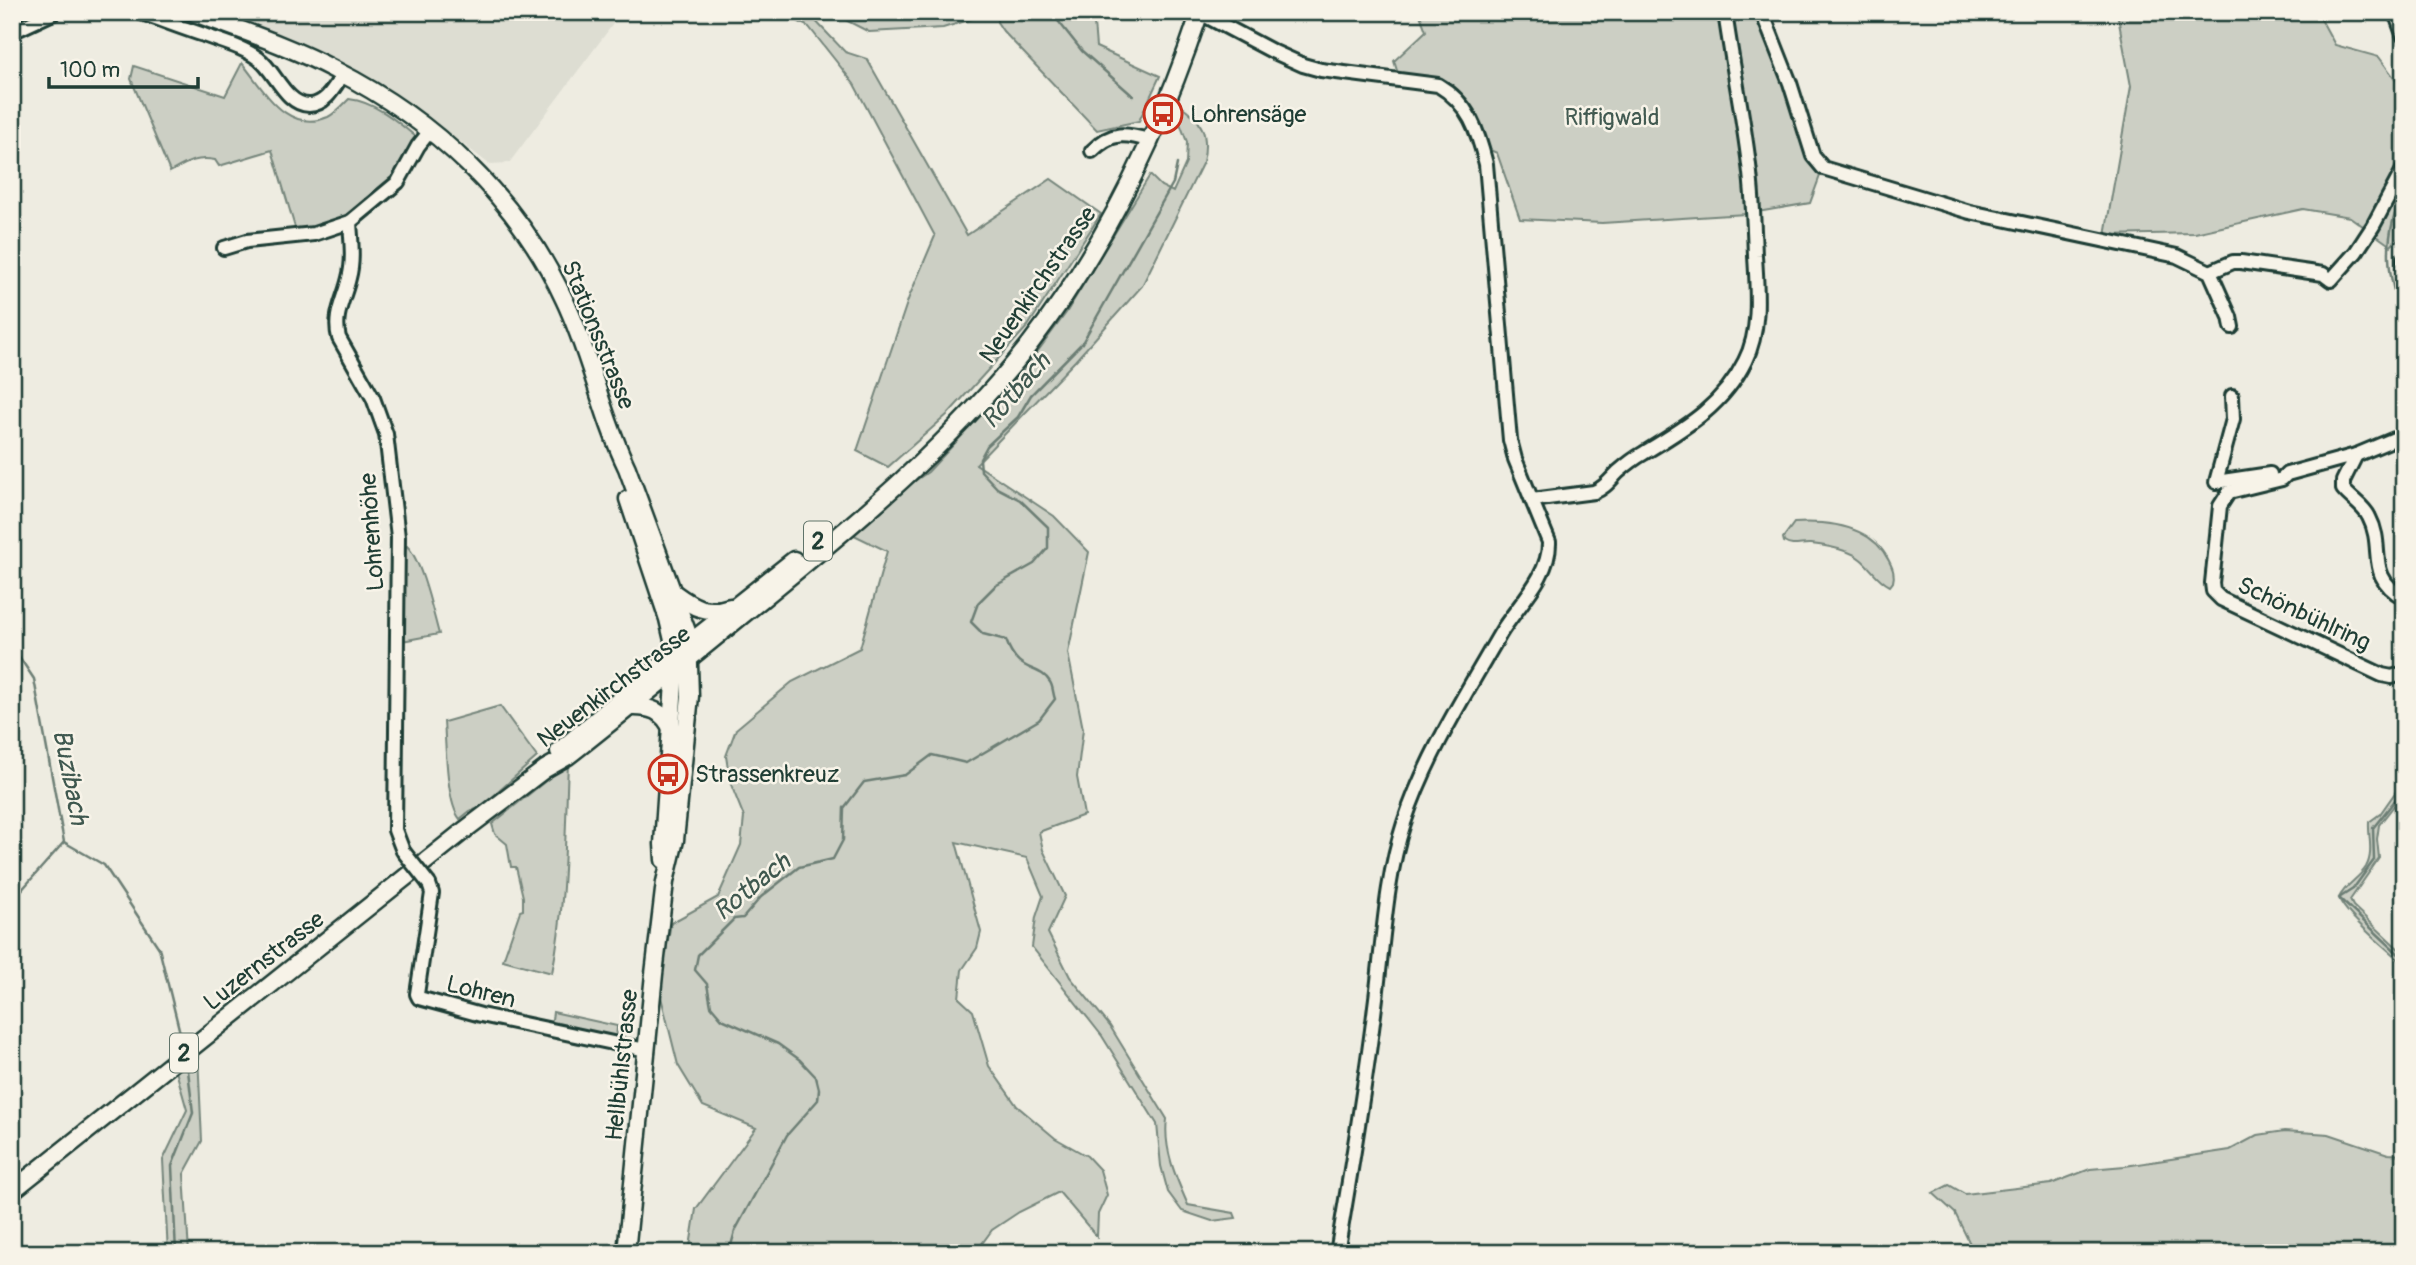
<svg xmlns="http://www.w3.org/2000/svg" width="2416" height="1265" font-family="Pangolin,sans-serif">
  <rect width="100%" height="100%" fill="#eeece1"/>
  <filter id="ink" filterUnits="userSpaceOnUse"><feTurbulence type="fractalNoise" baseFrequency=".0143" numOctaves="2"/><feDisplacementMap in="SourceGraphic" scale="14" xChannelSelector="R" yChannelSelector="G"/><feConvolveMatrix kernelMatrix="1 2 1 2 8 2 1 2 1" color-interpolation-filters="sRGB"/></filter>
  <g filter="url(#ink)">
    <polygon fill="#ddddd2" points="216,12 622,12 509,163 489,164 418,109 313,49"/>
    <g fill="#cccfc4" stroke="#76867c" stroke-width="2">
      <polygon points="780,12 802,12 809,14 845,52 867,59 967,235 1051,179 1101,214 1028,326 948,414 888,467 857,451 909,297 935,236 854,84 809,27"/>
      <polygon points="830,12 853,12 859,15 880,18 988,12 988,14 943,28 869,32"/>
      <polygon points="997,12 1098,12 1094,23 1096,47 1160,76 1139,121 1097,130 1003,31 997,22"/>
      <polygon points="1419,12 1759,12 1812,165 1821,173 1810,203 1746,214 1602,223 1520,219 1497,153 1483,147 1454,90 1399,77 1394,61 1426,31"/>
      <polygon points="2117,12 2317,12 2335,45 2379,57 2404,91 2404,233 2391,246 2350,217 2303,209 2195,233 2105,235 2131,86"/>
      <path d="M242 63C265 91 286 134 328 117 336 113 343 105 349 99 375 102 397 121 416 137V142L399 176 346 218 316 228 296 231 272 150 219 166 215 160C197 156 186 163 170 172L131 79 134 66 225 96Z"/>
      <path d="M1178 104C1203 119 1209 135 1203 162L1142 286 1075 361 976 464 1054 516 1089 552 1068 653 1083 729 1077 777 1084 815 1039 832 1043 850 1065 896 1048 933 1070 977 1110 1026 1167 1119C1163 1149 1176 1178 1188 1205L1234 1213 1236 1218 1212 1221 1182 1211 1168 1192 1161 1166 1157 1124 1102 1036 1032 947 1036 917 1043 896 1027 858 956 842 981 932 977 948 962 970 959 998 973 1011 989 1066 1017 1106 1055 1138 1087 1156 1100 1170 1107 1195 1098 1214 1097 1237 1059 1192 1019 1212 992 1230 975 1253H689L696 1209 756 1128 703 1106 678 1065 659 989 671 923 718 897 741 845 744 817 730 782 726 756 736 729 792 682 860 648 887 551 854 535 906 487 928 472 1026 367 1066 313 1150 175 1161 186 1173 192 1186 163 1187 142 1178 118Z"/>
      <path d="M1794 523C1829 521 1872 526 1889 561 1893 569 1895 574 1893 582L1890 586C1873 578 1867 558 1848 552 1837 548 1822 545 1811 544 1801 543 1793 548 1784 542L1783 538Z"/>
      <path d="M407 546C422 561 433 613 439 634L402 641V548Z"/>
      <path d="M500 706 537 757 480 808 470 811 460 819C446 803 446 744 444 722Z"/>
      <path d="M568 763C565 833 566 904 552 973L503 960 520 911 523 910V897L516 867H511L507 844 495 834 492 824Z"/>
      <path d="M2404 780V793L2379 825 2377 839 2379 858 2350 900 2353 906 2404 954V964C2389 951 2344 914 2339 898 2345 884 2358 880 2366 867 2374 853 2368 836 2369 822L2380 814Z"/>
      <polygon points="553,1012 617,1026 616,1040 551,1027"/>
      <polygon points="198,1055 202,1141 184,1174 189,1253 168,1253 163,1160 187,1110 176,1071"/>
      <polygon points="2285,1131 2329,1134 2388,1154 2404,1155 2404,1253 2071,1253 1972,1248 1955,1213 1933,1193 1949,1185 1965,1194 2051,1184 2090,1169 2125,1166 2230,1150 2258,1135"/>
    </g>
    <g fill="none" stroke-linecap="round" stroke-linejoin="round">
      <g stroke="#6c7e74" stroke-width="2.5">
        <polyline points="1051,12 1082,51 1133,96"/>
        <path d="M2404 190C2381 240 2387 275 2404 325"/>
        <polyline points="12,646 34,679 64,842 104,865 159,948 183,1045"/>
        <polyline points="2404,789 2373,828 2374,860 2353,889 2339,898 2404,959"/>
        <polyline points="12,901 64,842"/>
        <polyline points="176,1253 172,1166 193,1113 187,1062"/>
        <path d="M729 1253 735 1231 787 1135 818 1100 819 1089 816 1077 800 1060 778 1044 722 1019 711 1006 707 984 695 970 698 955 734 919 743 918 761 897 799 867 833 859 843 840 844 808 864 782 905 775 932 755 966 763 1039 720 1055 699C1053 694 1053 686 1050 682 1039 664 1018 675 1006 640L983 634 971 622 978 603 995 586 1034 564 1048 548V527L1020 500 997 488 981 471 980 459 987 446 1018 417 1031 395 1082 343 1173 183 1177 164"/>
      </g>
      <defs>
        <g id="minor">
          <path d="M138 12C160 19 182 28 204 35 222 42 244 47 259 59 275 71 286 105 309 105 326 105 335 86 343 74"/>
          <polyline points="1762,12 1790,83 1813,156 1823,168 1970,212 2177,256 2210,272 2230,317 2232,327"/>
          <polyline points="2395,12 2404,37"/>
          <path d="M1200 13 1272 51 1303 65 1321 70 1438 85C1469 103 1478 132 1486 164L1510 440 1515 459 1549 542C1550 577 1517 605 1500 634 1466 693 1425 758 1404 823 1385 881 1383 946 1375 1006 1365 1089 1351 1171 1337 1253"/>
          <polyline points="12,32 55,12"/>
          <path d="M1092 151C1112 131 1125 133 1151 141"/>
          <path d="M350 222C351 240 354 260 349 278 344 300 333 315 339 338L373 398 386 434 398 537 395 830 403 851"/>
          <polyline points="224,248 247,241 314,234 350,222 398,182 418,146 430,131"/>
          <polyline points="2404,259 2404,286"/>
          <polyline points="2210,272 2233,262 2241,262 2323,274 2331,280 2356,252 2373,226 2404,168"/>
          <polyline points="2232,396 2233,419 2216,482 2270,474"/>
          <polyline points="2404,435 2356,455 2287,474 2282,479 2229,492 2220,506 2212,583 2213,591 2221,599 2382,675 2392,677 2404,673"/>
          <path d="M2356 455 2343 481V489C2351 499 2364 506 2369 517 2386 549 2364 575 2404 598"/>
          <path d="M1532 500 1594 492C1605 488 1610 480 1618 472 1626 465 1635 458 1644 453 1685 428 1723 406 1745 361 1761 330 1757 290 1755 256 1754 226 1753 195 1749 165 1743 114 1732 63 1725 12"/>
          <polyline points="429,884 432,893 417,994 419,998 481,1015 646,1050"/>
        </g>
        <g id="major">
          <path d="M192 12C240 30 290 46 335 70 434 120 517 198 564 299 590 353 601 414 627 468L688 634 690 696 675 840 665 882 654 974 626 1253"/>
          <polyline points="628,499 668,619 676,653 663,844 664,860"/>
          <path d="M674 593C693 607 706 615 730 607"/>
          <path d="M630 707C651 706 663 711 672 730"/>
          <polyline points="559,751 644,679 794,560"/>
          <path d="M12 1191 466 829 545 769 568 756C633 705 697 652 761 600 857 522 953 442 1029 345 1107 244 1160 132 1200 12"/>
        </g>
      </defs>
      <use href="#minor" stroke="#1f3d34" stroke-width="18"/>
      <use href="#major" stroke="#1f3d34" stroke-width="21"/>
      <use href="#minor" stroke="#f7f3e8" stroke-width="12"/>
      <use href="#major" stroke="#f7f3e8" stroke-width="16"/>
      <defs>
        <polyline id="minor-bridge" points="403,851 429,884"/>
      </defs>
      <use href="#minor-bridge" stroke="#1f3d34" stroke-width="18" stroke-linecap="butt"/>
      <use href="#minor-bridge" stroke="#f7f3e8" stroke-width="12"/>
    </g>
  </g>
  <defs>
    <symbol id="bus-ring" viewBox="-11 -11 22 22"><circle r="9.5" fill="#f7f3e8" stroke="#c8321e" stroke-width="1.5"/><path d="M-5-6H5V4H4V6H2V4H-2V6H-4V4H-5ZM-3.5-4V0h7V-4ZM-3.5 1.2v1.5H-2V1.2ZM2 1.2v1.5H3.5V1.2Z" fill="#c8321e"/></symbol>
  </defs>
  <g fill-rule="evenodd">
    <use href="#bus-ring" x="1141" y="92" width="44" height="44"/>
    <use href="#bus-ring" x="646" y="752" width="44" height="44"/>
  </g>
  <g text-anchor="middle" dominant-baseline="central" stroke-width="5" stroke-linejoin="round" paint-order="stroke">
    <g fill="#f7f3e8" stroke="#60746a" stroke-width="2">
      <rect x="804" y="521.5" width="28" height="39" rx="5"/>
      <rect x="170" y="1033.5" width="28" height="39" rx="5"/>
    </g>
    <g font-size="23" font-weight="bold" fill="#1f3d34">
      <text x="818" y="541">2</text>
      <text x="184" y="1053">2</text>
    </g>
    <g font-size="24" fill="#1f3d34" stroke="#f7f3e8" text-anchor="start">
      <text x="1190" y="114">Lohrensäge</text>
      <text x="695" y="774">Strassenkreuz</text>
    </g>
    <g font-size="24" fill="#425a51" stroke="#f7f3e8">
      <text x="1612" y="117">Riffigwald</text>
    </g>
    <g font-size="24" fill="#1f3d34" stroke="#f7f3e8">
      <text transform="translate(1038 285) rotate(-55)">Neuenkirchstrasse</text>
      <text transform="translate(598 335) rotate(68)">Stationsstrasse</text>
      <text transform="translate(372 532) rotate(-94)">Lohrenhöhe</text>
      <text transform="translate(2304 614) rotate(25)">Schönbühlring</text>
      <text transform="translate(614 687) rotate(-37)">Neuenkirchstrasse</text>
      <text transform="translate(264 961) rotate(-38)">Luzernstrasse</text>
      <text transform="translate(481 992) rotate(14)">Lohren</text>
      <text transform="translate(622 1065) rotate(-84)">Hellbühlstrasse</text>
    </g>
    <g font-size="26" font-style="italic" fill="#3f584f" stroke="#f7f3e8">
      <text transform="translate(1016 391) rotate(-49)">Rotbach</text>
      <text transform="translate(70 777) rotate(79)">Buzibach</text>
      <text transform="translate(752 887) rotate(-39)">Rotbach</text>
    </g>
  </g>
  <rect width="2416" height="1265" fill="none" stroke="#f7f3e8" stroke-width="42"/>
  <rect x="21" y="21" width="2374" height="1223" fill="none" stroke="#1f3d34" stroke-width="2.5" filter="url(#ink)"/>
  <path d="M49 77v10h149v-10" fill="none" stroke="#1f3d34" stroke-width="3.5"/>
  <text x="60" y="77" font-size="21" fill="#1f3d34" stroke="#f7f3e8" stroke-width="5" paint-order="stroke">100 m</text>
</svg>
